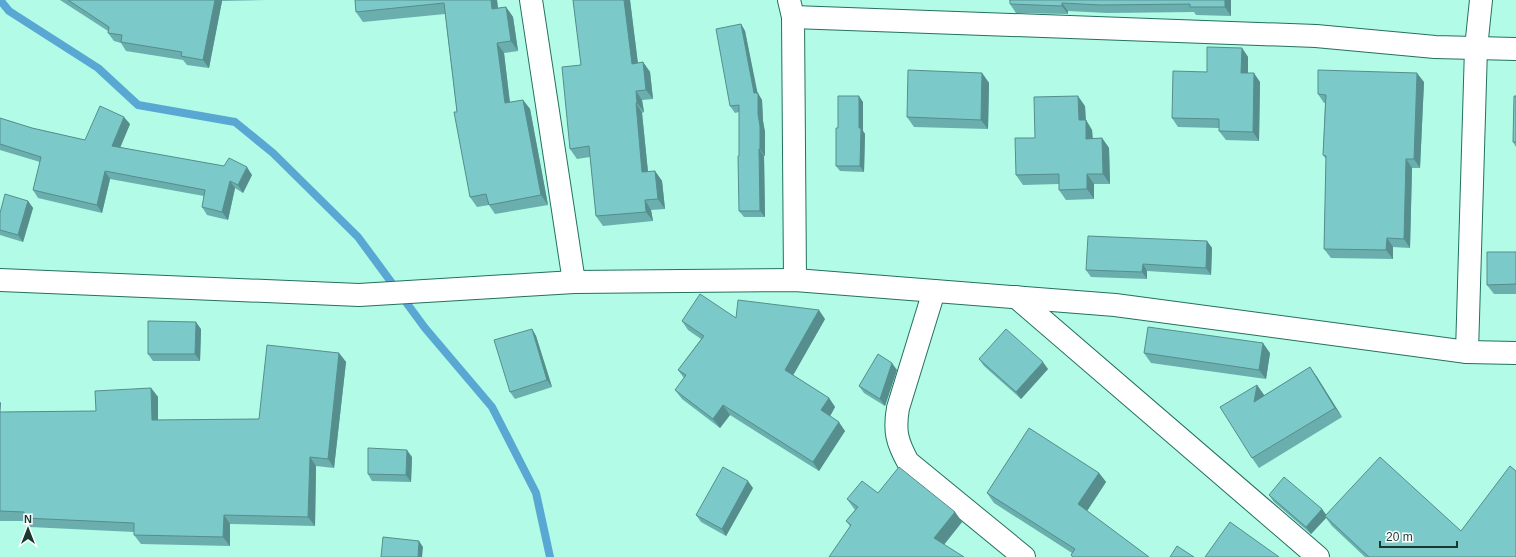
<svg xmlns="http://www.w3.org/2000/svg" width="1516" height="557" font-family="Helvetica,sans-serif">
  <rect width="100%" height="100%" fill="#b2fbe6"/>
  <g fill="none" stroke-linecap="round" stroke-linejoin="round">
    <polyline stroke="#58a8d3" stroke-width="8" points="0,0 9,11 98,68 138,105 235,122 273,153 358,237 425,328 492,407 536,493 550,557"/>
    <defs>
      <g id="minor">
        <polyline points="531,0 574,282"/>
        <polyline points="789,0 793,17 795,280"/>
        <polyline points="793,17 1316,36 1435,47 1516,49"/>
        <path d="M934 291 898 408C894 431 897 442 908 462L1024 557"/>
        <polyline points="1016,297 1318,557"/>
        <polyline points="1467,352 1476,48 1481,0"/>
      </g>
      <polyline id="tertiary" points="0,280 359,295 574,282 795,280 1115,305 1467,352 1516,353"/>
    </defs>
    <use href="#minor" stroke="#25705f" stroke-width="24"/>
    <use href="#tertiary" stroke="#25705f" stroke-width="24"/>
    <use href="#minor" stroke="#fff" stroke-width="22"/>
    <use href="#tertiary" stroke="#fff" stroke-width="22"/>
  </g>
  <g fill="#6aaead">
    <polygon points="60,0 266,0 222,1 209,68 187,65 183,60 126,51 121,43 114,41 108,33 108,31"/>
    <polygon points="355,0 497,0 498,8 506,7 513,17 518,51 504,53 510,102 523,100 530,109 548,205 495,214 489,205 477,207 470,197 457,112 445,14 363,22 356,12"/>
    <polygon points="573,0 630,0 638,63 643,62 650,72 653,99 642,100 644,112 642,113 648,172 655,171 662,181 665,209 651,210 653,221 603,226 596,216 590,157 577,159 570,149 581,65"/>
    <polygon points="1009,0 1231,0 1231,16 1196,15 1194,12 1107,13 1068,11 1068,14 1016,13 1010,4 1010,2"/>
    <polygon points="741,24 745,31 757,93 762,100 763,121 765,132 765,156 764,156 765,217 744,217 739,211 739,112 735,113 730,106"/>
    <polygon points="1242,48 1248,57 1248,73 1260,82 1259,141 1226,140 1219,131 1219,128 1178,127 1172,118 1207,72"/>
    <polygon points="982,73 989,83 988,129 914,127 907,117"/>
    <polygon points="1424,82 1420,168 1412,168 1410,248 1393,247 1393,259 1331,258 1324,249 1326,159 1323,155 1325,103 1324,103 1318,94"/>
    <polygon points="1516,96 1516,147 1513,142"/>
    <polygon points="863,102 863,131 865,134 864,172 840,171 836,166 838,128"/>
    <polygon points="1085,106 1086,120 1092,130 1093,139 1102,138 1109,148 1110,184 1094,184 1094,199 1066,200 1059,190 1059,184 1023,185 1016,175 1035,138"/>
    <polygon points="0,118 32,128 85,140 130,124 120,147 252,175 243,193 235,188 228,220 207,215 202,207 204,196 110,179 102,213 38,198 33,190 40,162 0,150"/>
    <polygon points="28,201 33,208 23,242 0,235 0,213"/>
    <polygon points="1207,241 1212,248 1211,275 1147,271 1147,279 1091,277 1086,270"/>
    <polygon points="1516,252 1516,294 1494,294 1487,285"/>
    <polygon points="736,318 825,319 793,375 829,398 835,407 830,416 845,431 819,471 730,415 720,428 682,399 675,390 684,378 678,370 701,339 688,330 682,321"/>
    <polygon points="201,329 200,361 153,361 148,354"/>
    <polygon points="532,329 536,336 552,387 515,399 510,392"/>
    <polygon points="339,353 346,362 334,468 316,466 315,526 230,524 230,546 141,544 134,535 134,532 30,527 27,521 0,521 0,402 1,403 0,412 96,411 151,388 158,397 158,420 259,419"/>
    <polygon points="1144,353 1270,353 1266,379 1151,363"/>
    <polygon points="979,359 1048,369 1021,399 984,366"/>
    <polygon points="1310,367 1317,377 1342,417 1259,468 1252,458 1257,385 1264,395 1263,396"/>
    <polygon points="897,370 885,406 864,393 859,386"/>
    <polygon points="412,457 411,482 372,481 368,474"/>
    <polygon points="1099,473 1106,482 1087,511 1149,557 1072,557 1071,555 1072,553 994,503 987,493"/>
    <polygon points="753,488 726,536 701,522 696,515"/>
    <polygon points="878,493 955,512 962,522 944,545 850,526 846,521 855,510 847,499"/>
    <polygon points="1269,495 1322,509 1326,515 1461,531 1516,557 1365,557 1332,526 1326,518 1311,534 1274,502"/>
  </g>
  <g fill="#568d8d">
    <polygon points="215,0 222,0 222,1 209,68 203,60"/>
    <polygon points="491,0 497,0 499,19 492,9"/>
    <polygon points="624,0 630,0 639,73 632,64"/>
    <polygon points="1225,0 1231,0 1231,16 1225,7"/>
    <polygon points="1062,3 1068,11 1068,14 1062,6"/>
    <polygon points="506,7 513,17 518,51 511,41"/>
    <polygon points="741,24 745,31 758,95 758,93 762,100 763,121 765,132 765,156 760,149 754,93"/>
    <polygon points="497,43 504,53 511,113 505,103"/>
    <polygon points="1242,48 1248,57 1248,82 1241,73"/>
    <polygon points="643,62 650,72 653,99 646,90"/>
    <polygon points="982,73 989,83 988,129 981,120"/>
    <polygon points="1254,73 1260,82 1259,141 1253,132"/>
    <polygon points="1417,73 1424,82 1420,168 1414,159"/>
    <polygon points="636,91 642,100 644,112 637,103"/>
    <polygon points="859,96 863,102 863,131 865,134 864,172 860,166 859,128"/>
    <polygon points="1078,96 1085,106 1086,130 1079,120"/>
    <polygon points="523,100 530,109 548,205 541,195"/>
    <polygon points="636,103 642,113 649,182 642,172"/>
    <polygon points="124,117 130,124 118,153 112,146"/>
    <polygon points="1086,120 1092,130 1093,149 1086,139"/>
    <polygon points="1102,138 1109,148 1110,184 1103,174"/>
    <polygon points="759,149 764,156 765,217 760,211"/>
    <polygon points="1406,159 1412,168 1410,248 1404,239"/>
    <polygon points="247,167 252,175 243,193 238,185"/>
    <polygon points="105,171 110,179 102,213 97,205"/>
    <polygon points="655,171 662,181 665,209 658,199"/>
    <polygon points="1087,174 1094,184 1094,199 1087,189"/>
    <polygon points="230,181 235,188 228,220 222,212"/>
    <polygon points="645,200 651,210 653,221 646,212"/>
    <polygon points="28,201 33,208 23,242 18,235"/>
    <polygon points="1387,238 1393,247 1393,259 1386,250"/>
    <polygon points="1207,241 1212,248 1211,275 1206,268"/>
    <polygon points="1143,264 1147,271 1147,279 1142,272"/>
    <polygon points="819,310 825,319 791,379 785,370"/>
    <polygon points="196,322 201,329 200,361 195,354"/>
    <polygon points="532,329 536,336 552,387 547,380"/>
    <polygon points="1263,343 1270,353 1266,379 1259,370"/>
    <polygon points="339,353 346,362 334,468 328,459"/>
    <polygon points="1043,362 1048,369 1021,399 1016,392"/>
    <polygon points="892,363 897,370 885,406 880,399"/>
    <polygon points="1310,367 1317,377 1342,417 1335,408"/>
    <polygon points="1257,385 1264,395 1261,411 1254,402"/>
    <polygon points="151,388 158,397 158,430 152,420"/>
    <polygon points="829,398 835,407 828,420 821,410"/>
    <polygon points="0,402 1,403 0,419"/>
    <polygon points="723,405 730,415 720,428 713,419"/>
    <polygon points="839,422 845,431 819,471 813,462"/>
    <polygon points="407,450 412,457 411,482 406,475"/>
    <polygon points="310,457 316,466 315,526 308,517"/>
    <polygon points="1099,473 1106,482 1085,514 1078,504"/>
    <polygon points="748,481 753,488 726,536 722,529"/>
    <polygon points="1322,509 1327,516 1325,516 1326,518 1311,534 1306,527"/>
    <polygon points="955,512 962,522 941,548 934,538"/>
    <polygon points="224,515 230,524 230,546 223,537"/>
    <polygon points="419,541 423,547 422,557 418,557"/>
  </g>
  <g fill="#7bcac9" stroke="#568d8d">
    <polygon points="68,0 215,0 203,60 181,56 182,52 121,42 122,35 108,33 109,27"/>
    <polygon points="355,0 491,0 492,9 506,7 511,41 497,43 505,103 523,100 541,195 489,205 486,194 470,197 454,112 457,112 444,3 356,12"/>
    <polygon points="573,0 624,0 632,64 643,62 646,90 636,91 637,103 636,103 642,172 655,171 658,199 645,200 646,212 596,216 589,146 570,149 562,67 581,65"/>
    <polygon points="1010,0 1225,0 1225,7 1190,7 1190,4 1101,5 1062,3 1062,6 1010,4"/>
    <polygon points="741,24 754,93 758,93 758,114 760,126 760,149 759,149 760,211 739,211 738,156 739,156 739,105 730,106 716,29"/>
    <polygon points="1207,47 1242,48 1241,73 1254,73 1253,132 1219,131 1219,119 1172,118 1173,71 1207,72"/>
    <polygon points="908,70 982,73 981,120 907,117"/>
    <polygon points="1318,70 1417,73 1414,159 1406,159 1404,239 1387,238 1386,250 1324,249 1326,156 1323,155 1326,95 1318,94"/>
    <polygon points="838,96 859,96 859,128 861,128 860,166 836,166 836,128 838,128"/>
    <polygon points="1078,96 1079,120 1086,120 1086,139 1102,138 1103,174 1087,174 1087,189 1059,190 1059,174 1016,175 1015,138 1035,138 1034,97"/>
    <polygon points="1514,96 1516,96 1516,142 1513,142"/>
    <polygon points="100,106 124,117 112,146 224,166 229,158 247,167 238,185 230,181 222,212 202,207 205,190 105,171 97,205 33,190 41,157 0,144 0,118 32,128 85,140"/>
    <polygon points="5,194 28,201 18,235 0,230 0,213"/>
    <polygon points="1088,236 1207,241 1206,268 1143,264 1142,272 1086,270"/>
    <polygon points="1487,252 1516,252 1516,284 1487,285"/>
    <polygon points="700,294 736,318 738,300 819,310 785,370 829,398 821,410 839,422 813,462 723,405 713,419 675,390 686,375 678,370 704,336 682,321"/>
    <polygon points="148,321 196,322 195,354 148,354"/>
    <polygon points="1148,327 1263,343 1259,370 1144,353"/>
    <polygon points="532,329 547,380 510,392 494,340"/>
    <polygon points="1006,329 1043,362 1016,392 979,359"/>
    <polygon points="267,345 339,353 328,459 310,457 308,517 224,515 223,537 134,535 134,523 24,518 24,512 0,511 0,412 96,411 95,391 151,388 152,420 259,419"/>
    <polygon points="878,354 892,363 880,399 859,386"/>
    <polygon points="1310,367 1335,408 1252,458 1220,407 1257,385 1254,402"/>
    <polygon points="1029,428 1099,473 1078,504 1149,557 1073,557 1071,555 1075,549 987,493"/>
    <polygon points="368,448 407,450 406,475 368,474"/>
    <polygon points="1380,457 1461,531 1510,466 1516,471 1516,557 1369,557 1325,516"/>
    <polygon points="723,467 748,481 722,529 696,515"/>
    <polygon points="899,467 955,512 934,538 964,557 829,557 851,525 846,521 858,507 847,499 862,481 878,493"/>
    <polygon points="1284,477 1322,509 1306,527 1269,495"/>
    <polygon points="1230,522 1279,557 1205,557"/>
    <polygon points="383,537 419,541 418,557 381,557"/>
    <polygon points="1177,546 1194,557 1170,557"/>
  </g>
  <g transform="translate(28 529)" stroke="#ffffff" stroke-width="3" paint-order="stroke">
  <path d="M0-3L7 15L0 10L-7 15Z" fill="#1a3830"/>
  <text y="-6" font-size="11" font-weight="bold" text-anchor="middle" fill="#1a3830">N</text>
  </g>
  <path d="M1380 541v6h77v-6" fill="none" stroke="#1a3830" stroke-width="2"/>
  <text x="1386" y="541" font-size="12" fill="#1a3830" stroke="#ffffff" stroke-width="3" paint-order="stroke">20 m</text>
</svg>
